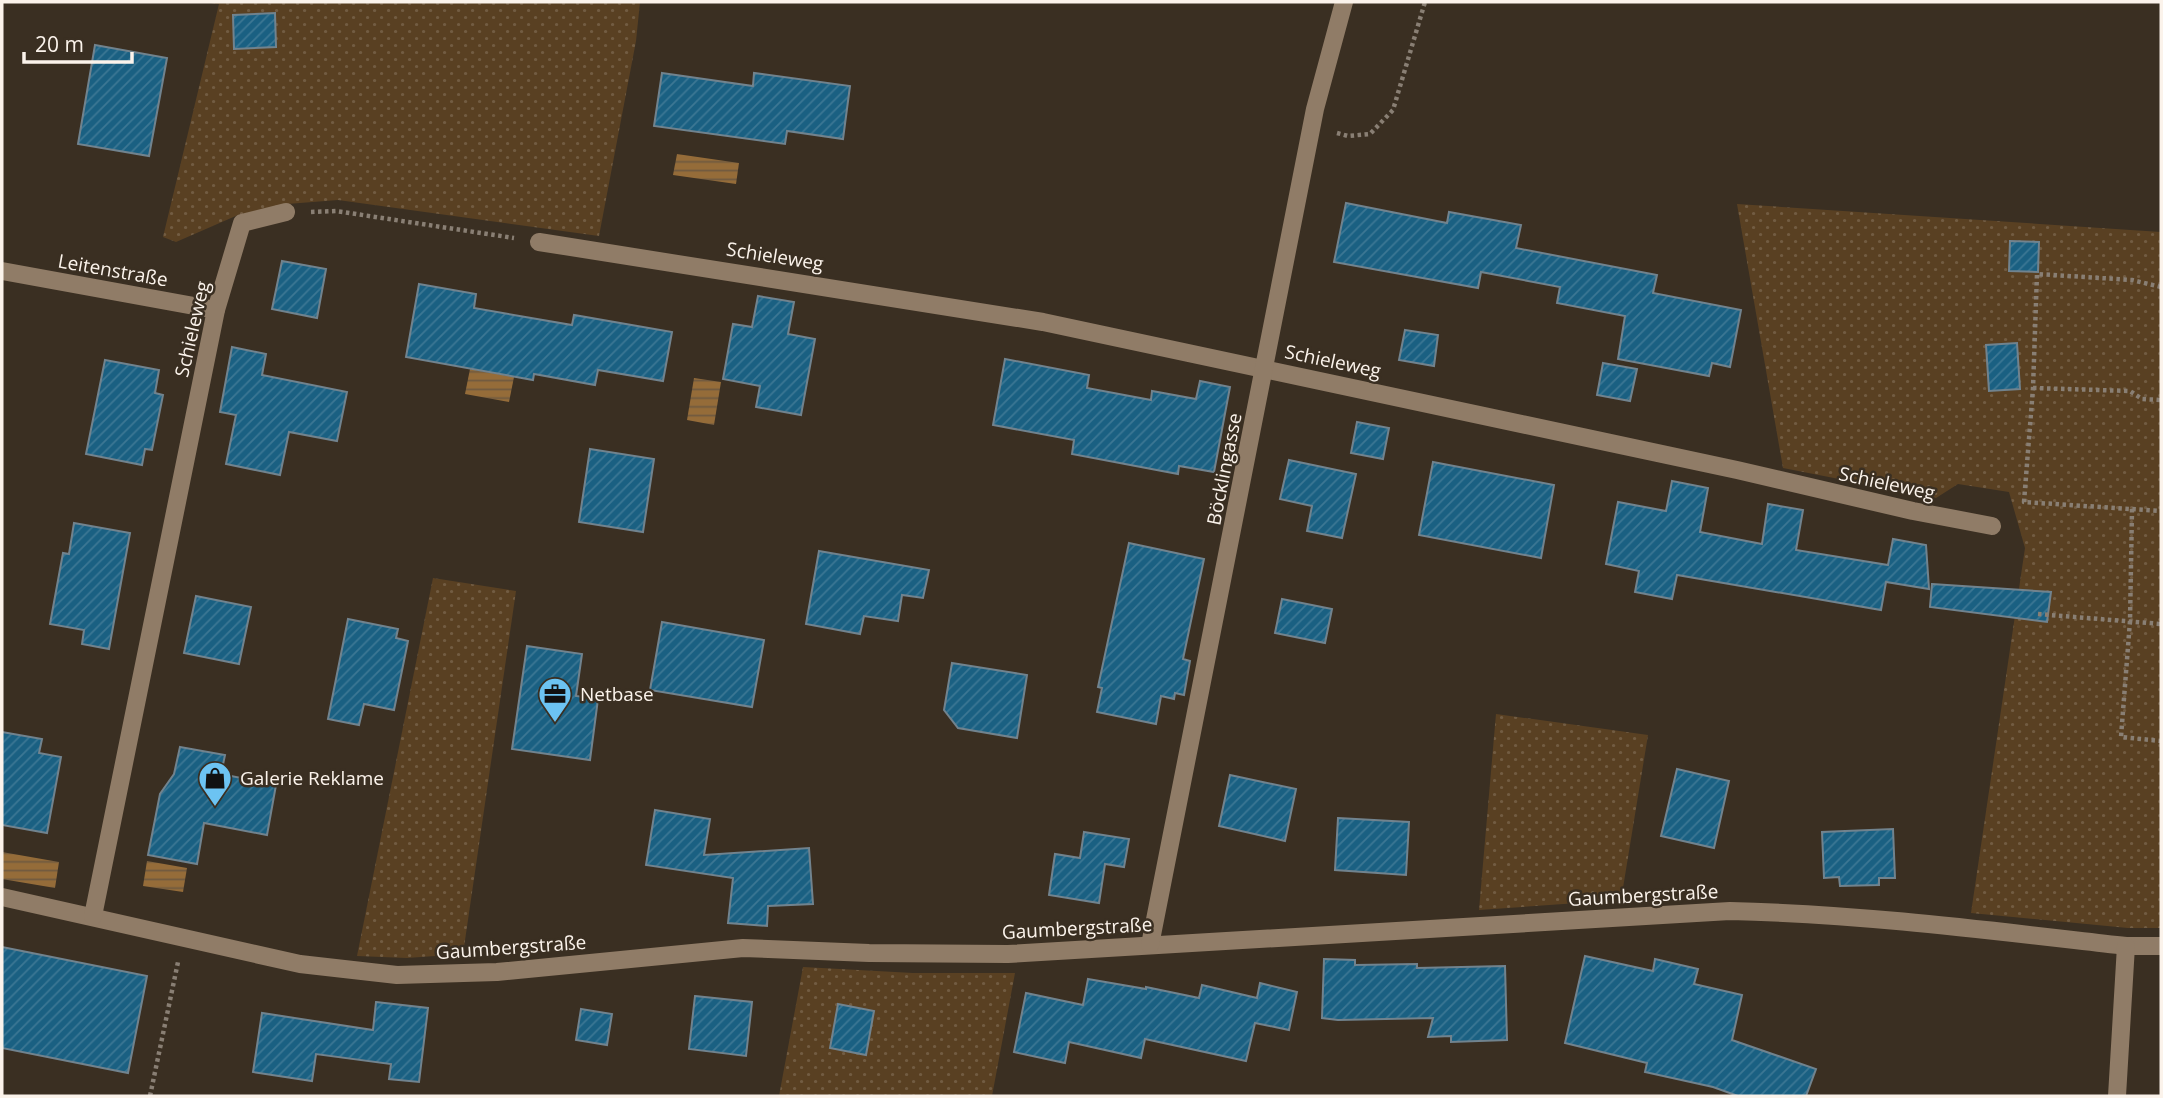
<svg xmlns="http://www.w3.org/2000/svg" width="2163" height="1098" font-family="'Open Sans',sans-serif">
  <defs>
    <pattern id="grass-dots" width="8" height="8" patternUnits="userSpaceOnUse" patternTransform="scale(1.75)"><rect width="8" height="8" fill="#594022"/><path d="M2 2h.1M6 6h.1" fill="none" stroke="#725c42" stroke-width="1.8" stroke-linecap="round"/></pattern>
    <pattern id="water-rules" width="6" height="5" patternUnits="userSpaceOnUse" patternTransform="scale(1.75)"><rect width="6" height="5" fill="#956c39"/><path d="M0 2.5h6" fill="none" stroke="#705a40"/></pattern>
    <pattern id="building-hatch" width="6" height="6" patternUnits="userSpaceOnUse" patternTransform="scale(1.75)"><rect width="6" height="6" fill="#1a6082"/><path d="M-1 1l2-2M0 6l6-6M5 7l2-2" fill="none" stroke="#3c7794"/></pattern>
  </defs>
  <rect width="100%" height="100%" fill="#3a2f22"/>
  <g fill="url(#grass-dots)">
    <polygon points="203,2 640,2 636,41 599,236 338,200 287,204 238,215 176,242 163,237 219,4"/>
    <polygon points="1737,204 2161,232 2161,928 2128,928 1971,913 2025,548 2009,492 1958,484 1936,498 1783,468"/>
    <polygon points="433,578 516,591 463,954 407,958 357,956"/>
    <polygon points="1496,714 1648,735 1621,900 1479,910"/>
    <polygon points="803,967 913,973 1015,973 992,1096 779,1096"/>
  </g>
  <g fill="url(#water-rules)">
    <polygon points="677,154 739,163 736,184 673,175"/>
    <polygon points="470,369 514,377 509,402 465,394"/>
    <polygon points="694,378 721,382 714,425 687,420"/>
    <polygon points="2,852 59,862 55,888 2,879"/>
    <polygon points="147,861 187,868 183,892 143,886"/>
  </g>
  <g fill="url(#building-hatch)" stroke="#71838e" stroke-width="2">
    <polygon points="275,13 276,47 234,49 233,15"/>
    <polygon points="95,45 167,58 149,156 78,144"/>
    <polygon points="662,73 753,86 754,73 850,86 843,139 787,131 785,144 654,126"/>
    <polygon points="1346,203 1447,223 1449,212 1521,225 1516,248 1657,275 1653,293 1741,310 1730,367 1712,363 1709,376 1618,359 1625,316 1557,303 1560,287 1481,272 1478,288 1334,262"/>
    <polygon points="2010,241 2039,242 2038,272 2009,271"/>
    <polygon points="282,261 326,269 317,318 272,309"/>
    <polygon points="419,284 476,294 474,308 572,325 574,315 672,332 663,381 598,370 595,385 534,374 533,380 406,357"/>
    <polygon points="758,296 794,302 788,334 815,339 801,415 756,407 760,386 723,379 733,324 752,327"/>
    <polygon points="1405,330 1438,335 1434,366 1399,360"/>
    <polygon points="2017,343 2020,389 1989,391 1986,345"/>
    <polygon points="232,347 266,354 262,375 347,392 337,441 289,432 280,475 226,464 236,415 220,412"/>
    <polygon points="1005,359 1089,375 1087,388 1151,400 1152,391 1196,399 1200,381 1230,387 1214,472 1179,466 1178,474 1072,454 1074,440 993,425"/>
    <polygon points="105,360 159,370 155,393 163,395 152,450 145,449 142,465 86,454"/>
    <polygon points="1603,363 1637,369 1630,401 1597,395"/>
    <polygon points="1357,422 1389,428 1383,459 1351,453"/>
    <polygon points="590,449 654,459 643,532 579,522"/>
    <polygon points="1289,460 1356,474 1342,538 1307,531 1312,506 1280,499"/>
    <polygon points="1433,462 1554,485 1541,558 1419,535"/>
    <polygon points="1672,481 1708,488 1700,532 1762,544 1768,504 1803,510 1796,550 1888,565 1893,539 1926,545 1929,589 1886,582 1881,610 1677,575 1672,599 1635,592 1639,571 1606,564 1618,502 1666,511"/>
    <polygon points="74,523 130,533 109,649 82,644 84,630 50,624 63,553 69,554"/>
    <polygon points="1129,543 1204,559 1183,659 1190,661 1184,695 1175,693 1174,699 1161,696 1156,724 1097,712 1102,688 1098,687"/>
    <polygon points="819,551 929,570 923,598 902,595 898,621 864,616 860,634 806,624"/>
    <polygon points="1932,584 2051,592 2047,622 1930,607"/>
    <polygon points="196,596 251,607 239,664 184,653"/>
    <polygon points="1282,599 1332,609 1325,643 1275,633"/>
    <polygon points="348,619 398,629 396,638 408,641 394,710 364,704 359,725 328,719"/>
    <polygon points="662,622 764,640 752,707 650,690"/>
    <polygon points="527,646 582,654 576,696 598,699 590,760 512,749"/>
    <polygon points="952,663 1027,675 1017,738 958,728 944,710"/>
    <polygon points="2,732 42,739 39,753 61,757 47,833 2,825"/>
    <polygon points="180,747 225,755 221,774 276,785 267,835 204,823 197,864 148,855 160,794 174,774"/>
    <polygon points="1677,769 1729,781 1714,848 1661,836"/>
    <polygon points="1230,775 1296,789 1285,841 1219,826"/>
    <polygon points="655,810 710,819 704,855 809,848 813,904 768,906 767,926 728,923 733,878 646,865"/>
    <polygon points="1338,818 1409,822 1406,875 1335,870"/>
    <polygon points="1893,829 1895,878 1879,878 1879,885 1840,886 1839,877 1824,878 1822,832"/>
    <polygon points="1084,832 1129,839 1124,867 1105,864 1099,903 1049,895 1055,854 1080,858"/>
    <polygon points="2,947 147,976 128,1073 2,1048"/>
    <polygon points="1585,956 1653,971 1655,959 1698,969 1694,984 1742,995 1732,1040 1816,1069 1806,1096 1738,1096 1713,1087 1645,1072 1647,1063 1565,1043"/>
    <polygon points="1324,959 1355,960 1355,965 1417,964 1417,968 1505,966 1507,1040 1451,1042 1451,1036 1428,1037 1433,1018 1338,1020 1322,1018"/>
    <polygon points="1088,979 1146,989 1146,987 1199,998 1202,985 1257,998 1260,983 1297,992 1289,1030 1255,1023 1246,1061 1145,1039 1141,1058 1069,1042 1065,1063 1014,1052 1026,993 1083,1005"/>
    <polygon points="695,996 752,1002 746,1056 689,1049"/>
    <polygon points="376,1002 428,1008 419,1082 389,1079 391,1064 316,1054 312,1081 253,1072 262,1013 373,1030"/>
    <polygon points="838,1004 874,1011 866,1055 830,1048"/>
    <polygon points="581,1009 612,1014 607,1045 576,1040"/>
  </g>
  <g fill="none" stroke-linecap="round" stroke-linejoin="round">
    <g stroke="#897f74" stroke-width="4.5" stroke-dasharray="3.5 3.5" stroke-linecap="butt">
      <polyline points="1337,133 1348,136 1370,134 1393,110 1425,2"/>
      <polyline points="311,212 336,211 514,238"/>
      <polyline points="2161,287 2132,280 2037,274 2033,388 2024,502 2161,511"/>
      <polyline points="2033,388 2130,391 2142,399 2161,400"/>
      <polyline points="2132,509 2130,621 2121,737 2161,741"/>
      <polyline points="2038,614 2161,624"/>
      <polyline points="150,1096 178,962"/>
    </g>
    <g stroke="#907c67" stroke-width="18">
      <polyline points="539,242 1043,322 1737,470 1913,511 1992,526"/>
      <polyline points="2,271 216,310"/>
      <path d="M2 897 300 964 397 975 497 972 743 948 869 953 1008 954 1730 911C1863 914 1994 931 2126 946H2161"/>
      <polyline points="93,916 216,310 242,223 286,212"/>
      <polyline points="1150,945 1315,109 1344,2"/>
      <polyline points="2117,1096 2126,946"/>
    </g>
  </g>
  <defs>
    <symbol id="office-pin" viewBox="-11 -11 22 30"><path d="M0 17L-7.5 6A9.5 9.5 0 1 1 7.5 6Z" fill="#6cc3f2" stroke="#3a2f22"/><path d="M-6-3h4V-5.5h4V-3h4V5H-6ZM-1-4.5V-3h2v-1.5ZM-6 0V1H6V0Z" fill="#111"/></symbol>
    <symbol id="shop-pin" viewBox="-11 -11 22 30"><path d="M0 17L-7.5 6A9.5 9.5 0 1 1 7.5 6Z" fill="#6cc3f2" stroke="#3a2f22"/><path d="M-5-2.5h2.3a2.7 3.5 0 0 1 5.4 0H5L5.5 6h-11ZM-1.5-2.5h3a1.5 2.3 0 0 0-3 0Z" fill="#111"/></symbol>
  </defs>
  <g fill-rule="evenodd">
    <use href="#office-pin" x="536" y="675" width="38" height="52"/>
    <use href="#shop-pin" x="196" y="759" width="38" height="52"/>
  </g>
  <g text-anchor="middle" dominant-baseline="central" stroke-width="5" stroke-linejoin="round" paint-order="stroke">
    <g font-size="19" fill="#fbf3eb" stroke="#3a2f22">
      <text transform="translate(775 256) rotate(9)">Schieleweg</text>
      <text transform="translate(113 270) rotate(10)">Leitenstraße</text>
      <text transform="translate(192 329) rotate(-77)">Schieleweg</text>
      <text transform="translate(1333 361) rotate(12)">Schieleweg</text>
      <text transform="translate(1224 469) rotate(-79)">Böcklingasse</text>
      <text transform="translate(1887 483) rotate(12)">Schieleweg</text>
      <text transform="translate(1643 895) rotate(-3)">Gaumbergstraße</text>
      <text transform="translate(1077 928) rotate(-3)">Gaumbergstraße</text>
      <text transform="translate(511 947) rotate(-4)">Gaumbergstraße</text>
    </g>
    <g font-size="19" fill="#fbf3eb" stroke="#3a2f22" text-anchor="start">
      <text x="580" y="694">Netbase</text>
      <text x="240" y="778">Galerie Reklame</text>
    </g>
  </g>
  <rect width="2163" height="1098" fill="none" stroke="#fbf3eb" stroke-width="7"/>
  <path d="M24 52v10h108v-10" fill="none" stroke="#fbf3eb" stroke-width="3.5"/>
  <text x="35" y="52" font-size="21" fill="#fbf3eb" stroke="#3a2f22" stroke-width="5" paint-order="stroke">20 m</text>
</svg>
